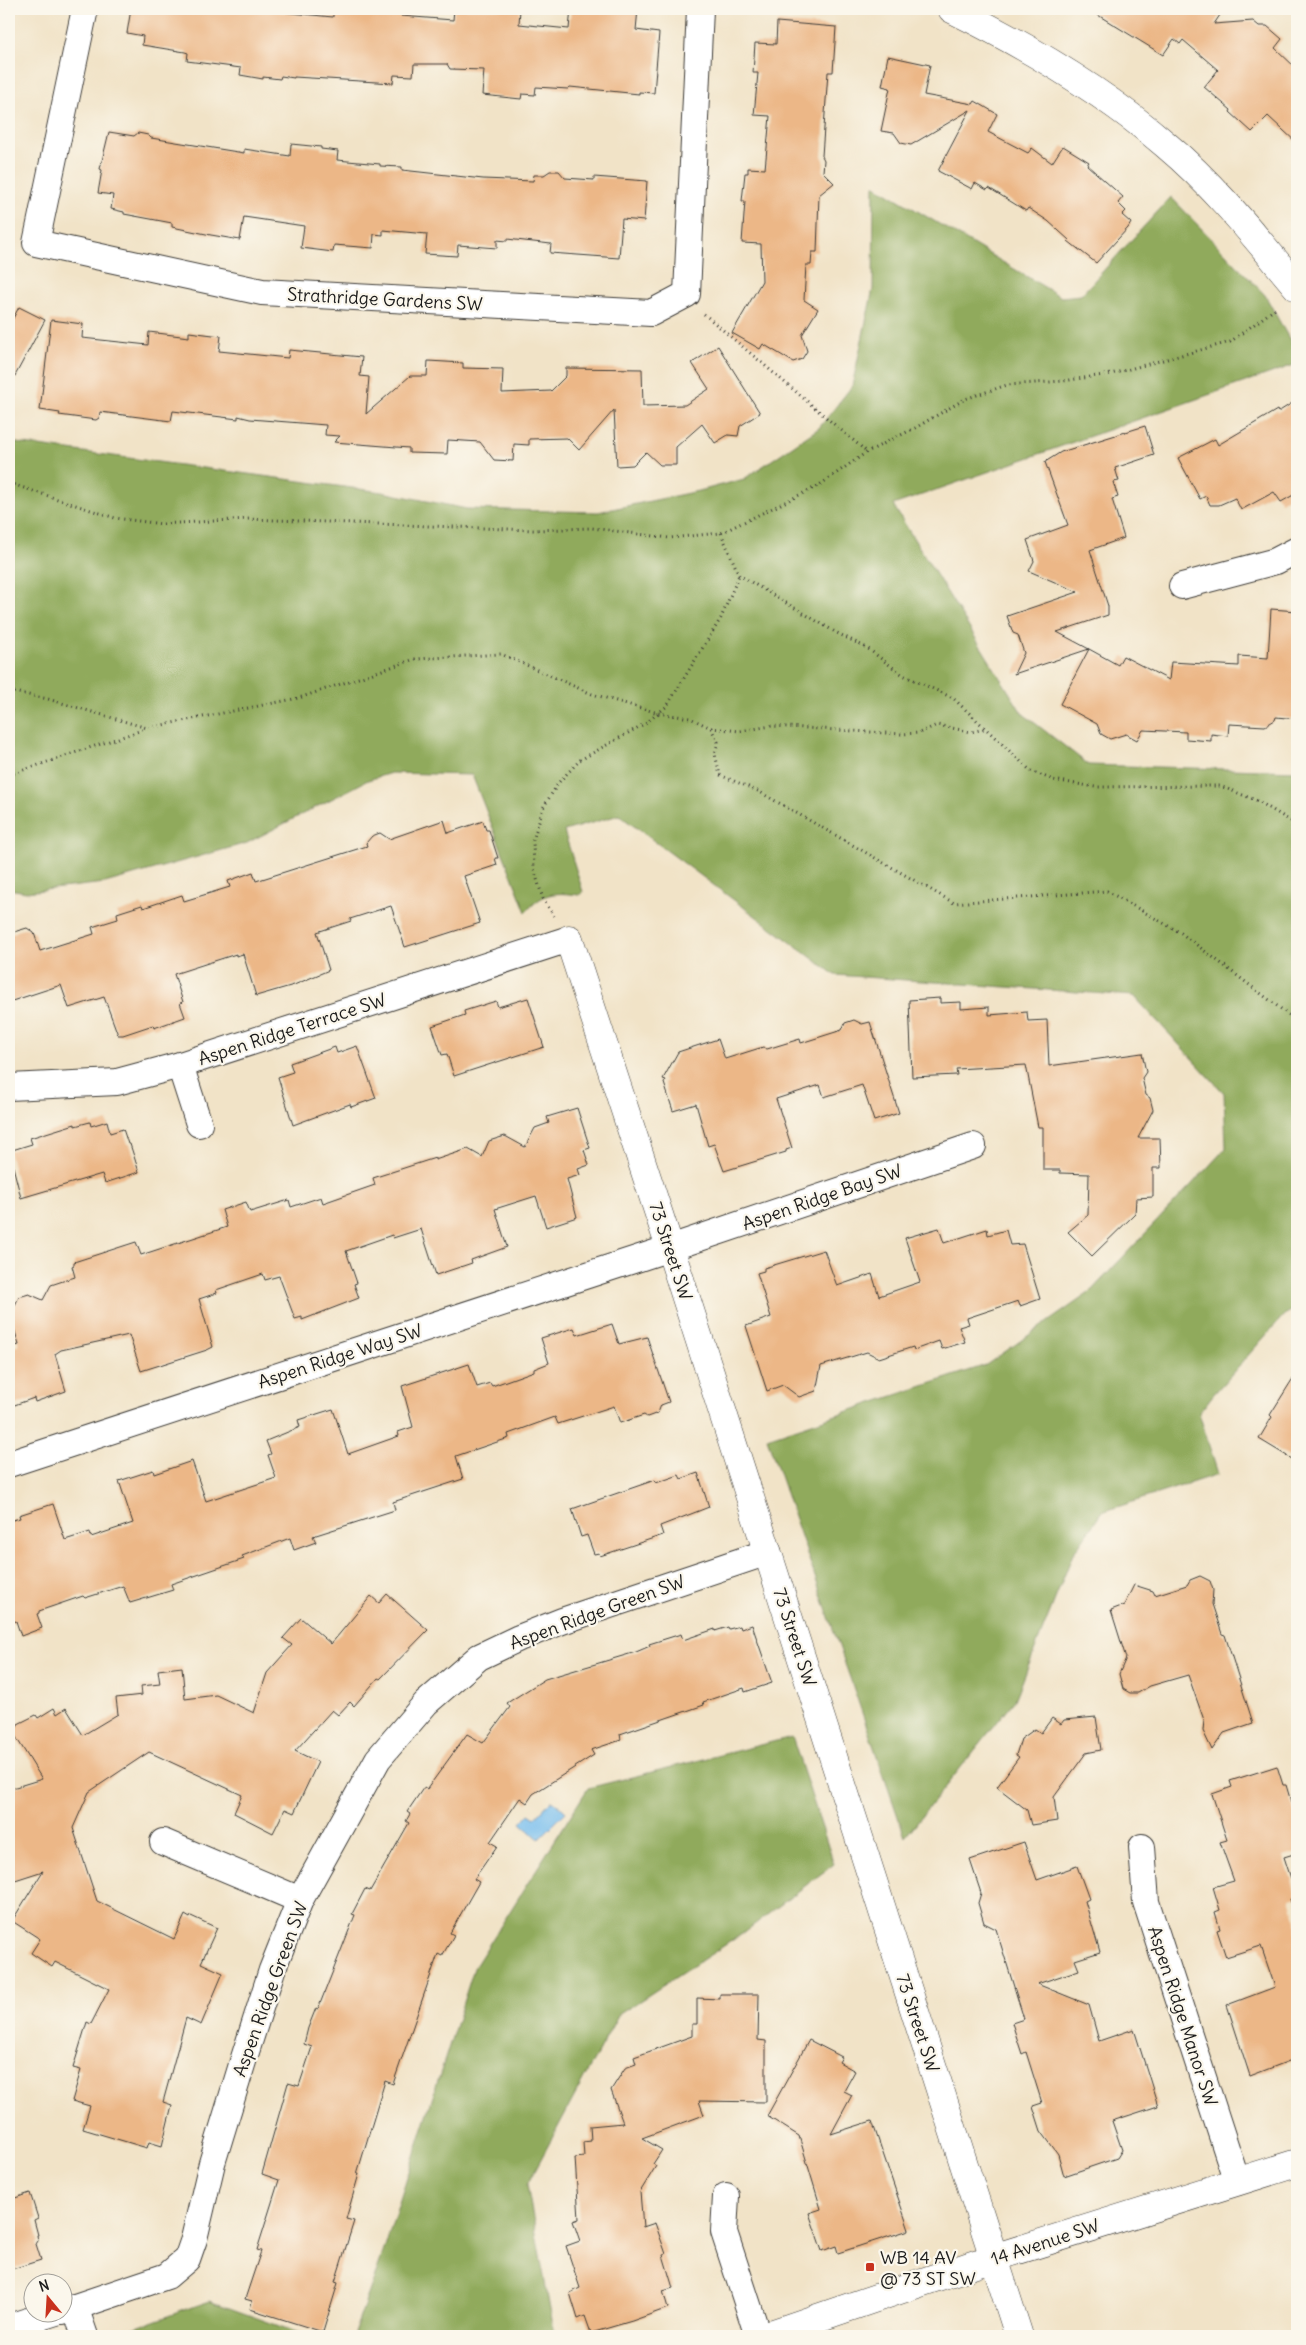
<svg xmlns="http://www.w3.org/2000/svg" width="1306" height="2345" font-family="Delius,sans-serif">
  <rect width="100%" height="100%" fill="#fbf7ec"/>
  <filter id="ink" filterUnits="userSpaceOnUse"><feTurbulence type="fractalNoise" baseFrequency=".02" numOctaves="2"/><feDisplacementMap in="SourceGraphic" scale="10" xChannelSelector="R" yChannelSelector="G"/><feConvolveMatrix kernelMatrix="1 2 1 2 8 2 1 2 1" color-interpolation-filters="sRGB"/></filter>
  <filter id="wash" filterUnits="userSpaceOnUse"><feTurbulence type="fractalNoise" baseFrequency=".0096" numOctaves="4" result="noise"/><feDisplacementMap in="SourceGraphic" scale="20" xChannelSelector="R" yChannelSelector="G"/><feGaussianBlur stdDeviation="1.12" result="paint"/><feColorMatrix in="noise" values="0 0 0 0 0 0 0 0 0 0 0 0 0 0 0 0 0 1.4 0 .05"/><feComposite in="paint" operator="in"/></filter>
  <g filter="url(#wash)">
    <rect width="100%" height="100%" fill="#f1e3c7"/>
    <g fill="#90aa5b" stroke="#56633c">
      <path d="M874 185 1061 297 1081 295 1171 197 1265 295 1297 353V364L893 505 1022 713 1089 765 1297 771V1308L1284 1315 1213 1395 1199 1413 1218 1474 1102 1512 1073 1554 1015 1700 905 1837 767 1438 986 1365 1089 1293 1226 1148 1224 1093 1134 996 835 975 619 815 564 831 583 892 579 895C554 892 543 892 526 912L472 775 391 773 368 780 247 843 105 883 26 892 9 889V442L382 492 467 509 598 512 703 490 744 479 819 428 852 386 873 289Z"/>
      <polygon points="792,1737 834,1864 742,1934 618,2015 527,2185 555,2336 353,2336 381,2259 474,1968 588,1788"/>
      <polygon points="210,2301 307,2336 124,2336 123,2332"/>
    </g>
    <polygon fill="#76bdee" stroke="#496c85" points="551,1801 554,1801 566,1812 539,1839 521,1823 529,1814 535,1818"/>
    <g id="blocks">
      <g fill="#ecb787">
        <polygon points="131,9 282,9 281,12 333,17 333,9 402,9 401,16 453,20 454,9 520,9 519,24 569,29 571,9 638,9 636,30 659,33 654,93 639,92 639,94 570,87 568,89 536,87 535,95 522,94 521,99 482,95 484,70 450,69 447,64 414,64 413,76 394,75 393,83 294,77 294,78 281,76 280,79 263,77 263,79 240,75 241,68 187,61 188,53 185,52 142,45 143,36 127,33"/>
        <polygon points="1088,9 1224,9 1214,24 1253,21 1259,26 1267,26 1282,39 1275,48 1297,69 1297,143 1268,116 1252,132 1230,112 1231,110 1204,87 1218,70 1183,40 1180,44 1174,39 1163,55"/>
        <polygon points="777,22 836,27 833,72 828,72 822,156 824,160 823,172 834,183 819,195 817,252 812,252 811,265 806,265 804,300 818,309 802,335 807,351 802,359 793,362 763,344 760,349 732,333 762,281 761,244 742,243 745,201 742,201 745,173 748,173 748,168 765,169 770,116 754,115 758,73 753,73 755,43 776,44"/>
        <polygon points="888,56 930,65 924,95 973,104 975,101 997,114 988,132 1028,153 1032,148 1052,163 1063,146 1089,162 1087,165 1123,197 1118,203 1126,211 1122,215 1131,223 1128,228 1096,263 1068,241 1069,240 1048,221 1028,208 1026,211 989,188 987,190 975,183 972,189 938,171 970,110 911,145 901,143 894,133 881,131 890,88 882,86"/>
        <polygon points="109,132 134,136 138,133 148,135 151,138 244,153 244,149 290,156 291,144 321,147 321,149 338,151 337,160 380,164 380,166 402,167 402,170 483,179 533,181 534,175 544,175 550,171 559,171 565,178 594,180 594,177 647,181 644,221 622,219 619,258 550,253 551,244 507,239 507,241 497,240 497,248 458,245 457,256 425,254 427,234 383,230 383,235 374,234 373,248 334,245 333,252 301,248 304,226 244,217 240,240 211,235 172,227 172,223 124,214 124,212 111,209 113,195 98,193 102,170 100,169"/>
        <polygon points="19,307 45,320 9,387 9,326"/>
        <polygon points="51,320 83,324 82,338 148,345 149,332 189,337 189,332 221,336 219,351 288,358 289,350 362,357 360,376 369,377 366,414 410,376 427,376 428,361 463,363 463,368 503,369 502,393 551,391 566,376 566,368 642,369 643,406 685,405 709,389 692,363 718,346 760,413 740,426 738,436 728,435 715,443 702,424 676,447 676,465 660,465 646,452 633,465 617,466 614,410 579,450 567,438 529,439 529,445 514,444 513,461 494,460 480,442 448,440 447,454 409,453 409,448 334,442 340,436 325,435 326,425 250,419 238,416 238,419 173,411 171,421 100,412 99,418 96,420 59,415 60,413 40,410"/>
        <polygon points="1297,400 1297,493 1281,502 1274,492 1241,510 1235,498 1219,505 1210,505 1206,496 1200,499 1178,458 1215,439 1218,445 1277,410 1278,412"/>
        <polygon points="1145,426 1154,455 1115,468 1119,481 1113,482 1118,497 1112,499 1124,538 1090,550 1108,606 1108,615 1057,632 1089,649 1014,674 1024,653 1018,635 1013,633 1007,616 1078,592 1029,571 1034,561 1027,540 1068,525 1045,462 1061,452"/>
        <polygon points="1271,609 1297,611 1297,719 1276,717 1275,720 1265,726 1229,724 1228,736 1211,734 1211,741 1186,739 1186,732 1143,730 1137,740 1126,734 1110,739 1101,734 1097,724 1060,704 1089,649 1118,665 1123,656 1169,680 1171,662 1239,666 1239,656 1268,658"/>
        <polygon points="444,820 448,833 483,821 486,830 489,830 498,858 495,858 497,865 464,876 480,923 405,947 391,906 350,919 351,921 317,932 329,970 294,985 256,996 243,954 236,956 236,954 174,974 183,1002 180,1003 185,1017 154,1028 153,1025 123,1035 118,1035 104,997 69,1008 61,985 9,1002 9,936 17,931 27,928 34,933 40,951 94,934 92,927 118,919 117,913 142,905 143,908 182,895 184,901 230,887 228,881 253,872 256,881 367,846 366,843 372,836 380,833 389,839"/>
        <polygon points="528,998 544,1047 454,1076 447,1054 442,1055 432,1026 465,1015 464,1011 496,1001 498,1007"/>
        <polygon points="940,998 940,1003 961,1002 961,1009 989,1007 989,1015 1027,1012 1028,1021 1047,1020 1049,1066 1142,1053 1146,1072 1142,1078 1146,1095 1150,1098 1153,1110 1138,1138 1160,1138 1161,1168 1153,1168 1153,1197 1136,1198 1135,1214 1092,1256 1068,1232 1088,1215 1089,1174 1060,1173 1060,1170 1043,1170 1043,1127 1038,1127 1026,1065 956,1069 957,1075 912,1077 909,1000"/>
        <polygon points="854,1020 862,1024 870,1022 899,1113 874,1121 862,1085 824,1097 820,1085 776,1099 792,1148 786,1150 786,1152 724,1171 714,1144 708,1146 696,1104 673,1111 664,1083 666,1080 663,1079 678,1052 718,1039 725,1059 763,1047 767,1049 800,1039 801,1043 842,1030 845,1023"/>
        <polygon points="357,1046 376,1098 351,1107 350,1104 293,1125 278,1077 293,1072 290,1063 335,1047 337,1053"/>
        <polygon points="577,1108 590,1148 584,1150 589,1165 578,1169 580,1175 567,1179 577,1217 546,1227 536,1196 495,1209 507,1247 471,1260 472,1263 436,1275 421,1229 393,1238 392,1235 346,1251 357,1283 354,1284 359,1298 302,1320 302,1317 295,1319 279,1276 265,1280 263,1274 216,1290 217,1293 199,1299 213,1347 207,1350 141,1371 129,1335 61,1350 55,1354 66,1391 35,1402 34,1398 9,1407 9,1348 19,1345 10,1315 19,1297 29,1294 43,1300 51,1285 75,1277 72,1266 74,1265 74,1262 136,1242 141,1255 227,1227 222,1210 246,1202 250,1212 289,1200 291,1207 321,1197 323,1203 375,1185 373,1178 435,1158 435,1160 468,1149 482,1157 489,1141 505,1136 525,1147 535,1128 549,1123 547,1117"/>
        <polygon points="107,1121 110,1133 123,1129 128,1144 130,1144 139,1172 105,1183 102,1174 21,1198 9,1151 32,1144 30,1138 75,1124 75,1126 90,1122 91,1126"/>
        <polygon points="939,1228 944,1243 987,1229 988,1235 1006,1230 1010,1245 1023,1244 1040,1299 1020,1306 1018,1301 967,1318 969,1324 959,1327 965,1342 942,1349 939,1341 914,1350 913,1347 879,1358 867,1352 821,1366 816,1391 799,1397 783,1385 767,1391 746,1326 771,1317 757,1273 764,1271 764,1268 824,1250 837,1286 872,1274 879,1296 920,1282 905,1238"/>
        <polygon points="612,1324 619,1344 647,1337 669,1402 661,1405 658,1413 647,1417 644,1415 620,1423 614,1406 558,1424 555,1417 508,1434 509,1438 456,1456 463,1479 393,1502 395,1510 313,1536 316,1542 294,1550 290,1538 242,1556 244,1559 171,1584 173,1590 130,1603 123,1586 85,1598 83,1596 39,1611 39,1613 37,1614 42,1628 21,1636 16,1621 9,1624 9,1521 20,1518 19,1515 53,1504 65,1540 90,1532 91,1537 133,1523 119,1481 153,1470 154,1474 192,1461 206,1501 276,1478 268,1455 271,1454 266,1441 300,1427 298,1420 333,1409 348,1454 399,1436 398,1432 413,1427 402,1386 469,1364 477,1387 490,1383 492,1386 534,1371 534,1369 549,1363 541,1338 574,1328 577,1335"/>
        <polygon points="1297,1372 1297,1462 1259,1439 1272,1417 1270,1415"/>
        <polygon points="698,1473 709,1507 660,1526 663,1535 600,1556 599,1553 594,1554 587,1535 581,1537 572,1509 655,1480 656,1483 679,1475 681,1479"/>
        <polygon points="1200,1576 1210,1581 1213,1590 1212,1604 1222,1634 1225,1635 1253,1723 1224,1733 1212,1750 1203,1731 1204,1720 1188,1675 1150,1686 1138,1693 1130,1693 1123,1689 1119,1674 1126,1658 1111,1610 1124,1605 1134,1585 1153,1591 1155,1595 1187,1585 1190,1580"/>
        <polygon points="387,1594 428,1630 380,1679 378,1678 354,1706 350,1702 338,1715 332,1710 295,1751 318,1762 294,1813 285,1809 273,1833 234,1813 242,1795 149,1752 89,1792 73,1828 97,1901 174,1939 185,1915 190,1918 191,1916 217,1928 201,1963 223,1973 201,2025 186,2018 163,2102 172,2105 162,2146 149,2142 147,2148 83,2129 90,2106 72,2101 81,2070 73,2068 87,2022 91,2024 109,1989 55,1962 52,1967 31,1953 40,1939 12,1921 43,1871 9,1882 9,1789 42,1779 14,1734 18,1724 36,1715 38,1718 54,1708 57,1714 66,1708 83,1735 118,1714 116,1698 142,1695 141,1686 160,1684 158,1670 182,1667 185,1699 216,1695 254,1713 267,1673 292,1645 283,1638 301,1618 331,1644 371,1596 379,1603"/>
        <polygon points="752,1625 772,1683 745,1692 744,1688 703,1702 704,1705 620,1734 621,1740 591,1750 594,1755 533,1794 527,1803 520,1798 490,1842 497,1846 474,1879 479,1882 450,1933 454,1935 442,1956 438,1954 393,2084 385,2081 357,2174 359,2174 346,2219 354,2221 335,2282 338,2283 323,2332 250,2309 252,2301 245,2299 261,2251 257,2250 279,2180 262,2174 288,2083 299,2086 312,2047 304,2044 308,2028 316,2008 318,2009 355,1915 352,1914 365,1889 370,1891 409,1823 406,1821 410,1814 407,1812 424,1787 427,1789 467,1734 483,1743 510,1707 507,1703 545,1679 636,1652 650,1646 649,1644 681,1634 683,1640 715,1629 715,1631 728,1627 729,1629 740,1626 741,1629"/>
        <polygon points="1096,1717 1101,1750 1086,1753 1054,1797 1057,1821 1031,1825 1027,1810 997,1787 1019,1757 1016,1755 1021,1739 1035,1729 1041,1733 1052,1718 1061,1724 1064,1720"/>
        <polygon points="1277,1766 1283,1785 1286,1785 1297,1822 1297,1853 1284,1857 1297,1897 1290,1899 1297,1920 1297,2058 1250,2076 1227,2005 1275,1987 1261,1946 1226,1957 1217,1930 1220,1929 1215,1912 1220,1910 1213,1887 1234,1881 1220,1842 1227,1840 1212,1794 1232,1787 1230,1781"/>
        <polygon points="1024,1842 1037,1880 1077,1866 1089,1899 1085,1901 1100,1952 1075,1960 1079,1970 1037,1984 1089,2005 1099,2041 1134,2029 1158,2106 1112,2121 1122,2150 1117,2158 1064,2176 1058,2154 1041,2131 1033,2106 1042,2103 1026,2052 1022,2054 1012,2023 1024,2019 996,1929 984,1923 978,1903 981,1893 970,1860"/>
        <polygon points="720,1994 759,1994 758,2040 766,2041 766,2102 699,2101 704,2115 642,2138 662,2150 653,2164 656,2166 640,2192 643,2227 655,2223 666,2254 663,2255 673,2288 663,2291 668,2308 632,2321 591,2333 585,2316 578,2319 570,2293 580,2288 566,2246 580,2241 573,2221 579,2219 575,2158 584,2157 583,2142 591,2141 590,2126 623,2123 611,2090 625,2068 636,2064 634,2057 692,2036 692,2024 697,2024 697,1998 720,1999"/>
        <polygon points="809,2040 842,2057 839,2062 855,2071 844,2091 852,2095 831,2134 872,2121 909,2230 838,2253 836,2246 822,2251 809,2213 821,2209 799,2136 767,2116"/>
        <polygon points="30,2193 38,2218 34,2220 38,2235 37,2235 38,2241 36,2244 41,2260 9,2270 9,2200"/>
      </g>
    </g>
  </g>
  <g filter="url(#ink)">
    <use href="#blocks" fill-opacity="0" stroke="#3c3a36" stroke-width="1"/>
    <g fill="none" stroke-linecap="round" stroke-linejoin="round">
      <defs>
        <g id="street">
          <polyline points="85,9 36,243 262,292 651,313 687,294 700,9"/>
          <polyline points="1182,586 1276,561 1297,550"/>
          <polyline points="180,1065 199,1124"/>
          <polyline points="9,1087 117,1082 180,1065 569,939"/>
          <polyline points="9,1464 670,1248 973,1146"/>
          <polyline points="163,1842 300,1900"/>
          <polyline points="1142,1847 1146,1902 1237,2182"/>
          <polyline points="726,2196 724,2232 758,2336"/>
          <polyline points="75,2307 167,2276 187,2259 194,2239 212,2163 244,2058 272,1970 300,1900 378,1759 426,1703 479,1657 519,1638 562,1621 768,1552"/>
          <polyline points="62,2311 75,2307 85,2336"/>
          <polyline points="9,2327 56,2312"/>
        </g>
        <g id="secondary">
          <path d="M952 9C1027 46 1102 90 1166 145 1215 186 1256 238 1297 287"/>
          <polyline points="569,939 670,1248 1019,2336"/>
          <polyline points="765,2336 993,2258 1297,2163"/>
        </g>
      </defs>
      <use href="#street" stroke="#3c3a36" stroke-width="28"/>
      <use href="#secondary" stroke="#3c3a36" stroke-width="29"/>
      <g stroke="#3c3a36" stroke-width="3" stroke-dasharray="1 4" stroke-linecap="butt">
        <polyline points="704,314 867,452"/>
        <polyline points="9,483 115,518 162,524 249,519 533,530 592,528 669,538 721,533 818,486 867,452 915,428 965,399 1007,385 1063,381 1111,374 1230,342 1275,309"/>
        <polyline points="721,533 739,575 837,633 867,648 903,675 953,698 1031,771 1053,780 1095,787 1220,786 1258,801 1297,825"/>
        <polyline points="9,691 48,699 147,728 299,698 415,659 501,654 592,694 658,713 690,718 711,728 718,742 715,754 720,775 758,791 954,903 1107,891 1181,933 1297,1021"/>
        <polyline points="711,728 740,731 772,726 902,734 919,733 937,725 971,732 984,729"/>
        <polyline points="9,775 145,729"/>
        <polyline points="554,916 543,899 534,869 533,840 543,808 559,782 580,760 646,723 667,706 721,618 739,575"/>
      </g>
      <use href="#street" stroke="#fff" stroke-width="26"/>
      <use href="#secondary" stroke="#fff" stroke-width="28"/>
    </g>
  </g>
  <rect fill="#c8321e" stroke="#fbf7ec" stroke-width="2" x="865" y="2262" width="10" height="10" rx="2.5"/>
  <g text-anchor="middle" dominant-baseline="central" stroke-width="4.5" stroke-linejoin="round" paint-order="stroke">
    <g font-size="18" fill="#1c1c1c" stroke="#fbf7ec">
      <text transform="translate(385 299) rotate(3)">Strathridge Gardens SW</text>
      <text transform="translate(292 1029) rotate(-18)">Aspen Ridge Terrace SW</text>
      <text transform="translate(822 1197) rotate(-19)">Aspen Ridge Bay SW</text>
      <text transform="translate(671 1251) rotate(72)">73 Street SW</text>
      <text transform="translate(340 1356) rotate(-18)">Aspen Ridge Way SW</text>
      <text transform="translate(597 1612) rotate(-20)">Aspen Ridge Green SW</text>
      <text transform="translate(795 1637) rotate(72)">73 Street SW</text>
      <text transform="translate(270 1989) rotate(-70)">Aspen Ridge Green SW</text>
      <text transform="translate(1183 2016) rotate(72)">Aspen Ridge Manor SW</text>
      <text transform="translate(918 2023) rotate(72)">73 Street SW</text>
      <text transform="translate(1045 2242) rotate(-18)">14 Avenue SW</text>
    </g>
    <g font-size="18" fill="#1c1c1c" stroke="#fbf7ec" text-anchor="start">
      <text x="880" y="2257">WB 14 AV<tspan x="880" dy="21">@ 73 ST SW</tspan></text>
    </g>
  </g>
  <rect width="1306" height="2345" fill="none" stroke="#fbf7ec" stroke-width="30"/>
  <g transform="translate(48 2298) rotate(342)"><circle r="24" fill="#fbf7ec" stroke="#a29f99"/>
  <path d="M0-4L9 19L0 12L-9 19Z" fill="#c8321e"/>
  <text y="-8" font-size="14" font-weight="bold" text-anchor="middle" fill="#1c1c1c">N</text>
  </g>
</svg>
